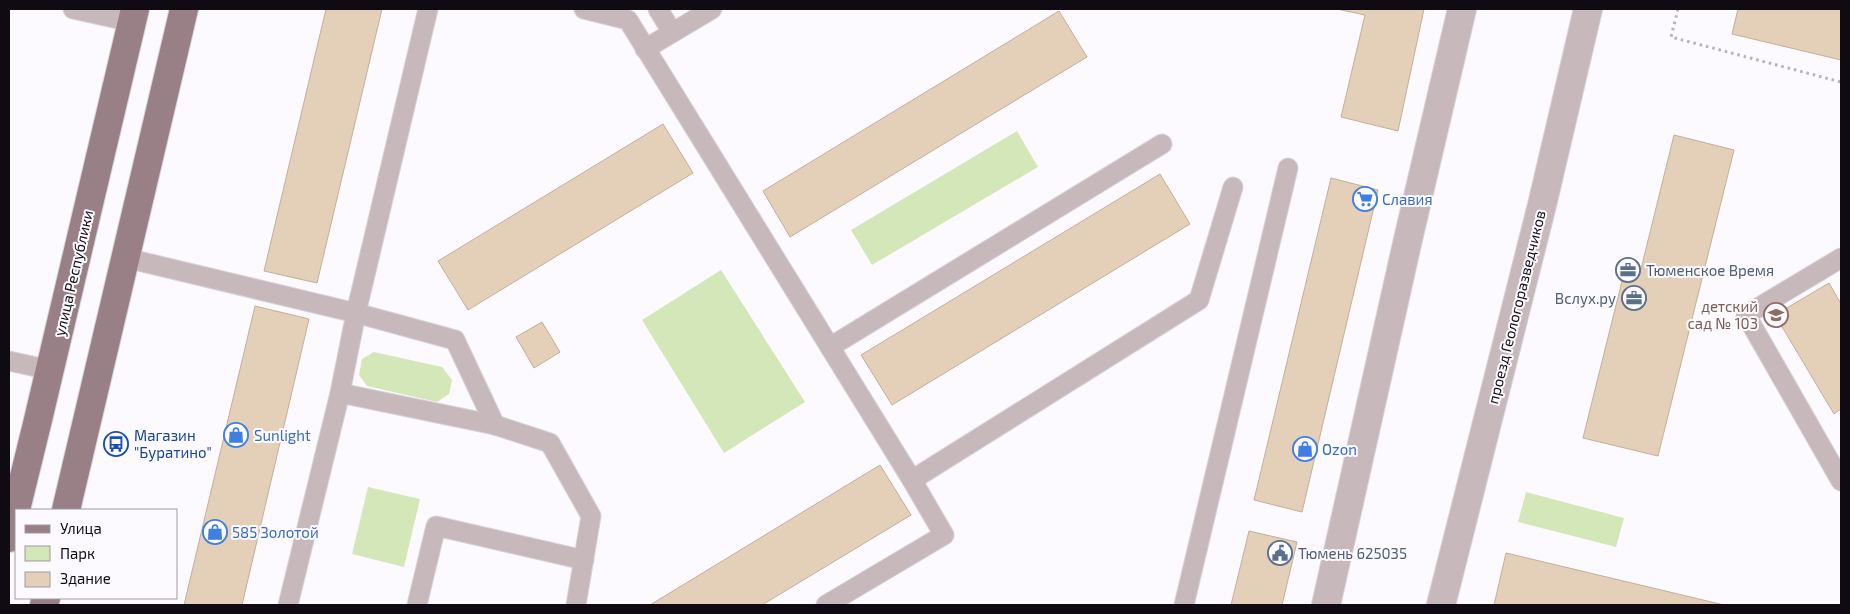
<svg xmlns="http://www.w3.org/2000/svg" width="1850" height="614" font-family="'Exo 2',sans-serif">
  <rect width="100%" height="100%" fill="#fdfaff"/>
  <g fill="#d4e7b8">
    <polygon points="1017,131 1038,167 872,265 851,230"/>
    <polygon points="721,270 805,402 724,453 642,320"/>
    <polygon points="374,352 442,367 452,380 449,394 437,402 367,386 359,375 362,359"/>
    <polygon points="368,487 420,499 404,567 352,554"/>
    <polygon points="1526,492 1624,518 1616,547 1518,522"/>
  </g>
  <g fill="#e4d0b9" stroke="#c2af99">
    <polygon points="326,9 382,9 317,283 264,271"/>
    <polygon points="1337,9 1424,9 1398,131 1341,117 1365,15"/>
    <polygon points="1738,9 1841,9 1841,60 1732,34"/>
    <polygon points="1059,11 1087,57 790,237 763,191"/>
    <polygon points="663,124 693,173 468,310 438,261"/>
    <polygon points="1674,135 1734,150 1658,456 1583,438 1626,265 1641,269"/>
    <polygon points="1160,174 1190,224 892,405 861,355"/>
    <polygon points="1331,178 1378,190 1302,512 1254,500"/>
    <polygon points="1829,283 1841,304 1841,409 1834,414 1775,315"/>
    <polygon points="255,306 309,319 242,605 184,605"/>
    <polygon points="542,322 560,352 534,368 516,337"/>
    <polygon points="880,465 911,515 762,605 650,605"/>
    <polygon points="1249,531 1297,542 1282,605 1231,605"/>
    <polygon points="1506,553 1724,605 1494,605"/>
  </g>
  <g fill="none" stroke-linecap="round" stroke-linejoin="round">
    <defs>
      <g id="service">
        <polyline points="73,9 132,22"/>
        <polyline points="584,9 628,20 912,480 1199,300 1233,187"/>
        <polyline points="658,9 672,32"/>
        <polyline points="645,49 712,9"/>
        <polyline points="126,258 356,313 455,340 495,425 340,393"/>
        <polyline points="1841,258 1746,315 1841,481"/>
        <polyline points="830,347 1162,144"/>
        <polyline points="9,361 50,370"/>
        <polyline points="495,425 550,443 591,516 576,605"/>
        <polyline points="288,605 340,393 356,313 428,9"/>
        <polyline points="417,605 436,526 584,560"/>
        <polyline points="826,605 944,535 912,480"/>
        <polyline points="1184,605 1288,168"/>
      </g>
      <g id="minor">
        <polyline points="1326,605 1409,235 1462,9"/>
        <polyline points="1441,605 1542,205 1588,9"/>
      </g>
      <g id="primary">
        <polyline points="66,510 184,9"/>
        <polyline points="9,538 37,424 135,9"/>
        <polyline points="44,605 46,598"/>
      </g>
    </defs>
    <use href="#service" stroke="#d7d4d9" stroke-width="21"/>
    <use href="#minor" stroke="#d7d4d9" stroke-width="30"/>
    <use href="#primary" stroke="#d7d4d9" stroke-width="30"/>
    <polyline stroke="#b5b2b8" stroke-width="3" stroke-dasharray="2.5 4" stroke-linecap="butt" points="1678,9 1671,37 1841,82"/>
    <use href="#service" stroke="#c7b8bb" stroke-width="19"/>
    <use href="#minor" stroke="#c7b8bb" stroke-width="28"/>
    <use href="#primary" stroke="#998086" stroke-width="28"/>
  </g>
  <defs>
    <symbol id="supermarket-ring" viewBox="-11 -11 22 22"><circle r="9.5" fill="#fdfaff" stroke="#3f7fe0" stroke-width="1.5"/><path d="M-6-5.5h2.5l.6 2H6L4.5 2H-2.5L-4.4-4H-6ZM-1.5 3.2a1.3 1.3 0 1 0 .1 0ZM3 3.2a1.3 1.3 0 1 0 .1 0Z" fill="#3f7fe0"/></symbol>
    <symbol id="office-ring" viewBox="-11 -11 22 22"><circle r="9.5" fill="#fdfaff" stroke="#5c6f8a" stroke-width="1.5"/><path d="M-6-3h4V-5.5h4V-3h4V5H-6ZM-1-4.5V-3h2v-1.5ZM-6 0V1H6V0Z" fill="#5c6f8a"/></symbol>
    <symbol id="school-ring" viewBox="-11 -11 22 22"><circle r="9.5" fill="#fdfaff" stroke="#8d6e63" stroke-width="1.5"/><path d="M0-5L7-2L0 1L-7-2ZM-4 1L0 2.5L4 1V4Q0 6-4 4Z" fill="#8d6e63"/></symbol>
    <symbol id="shop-ring" viewBox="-11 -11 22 22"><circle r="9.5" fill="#fdfaff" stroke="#3f7fe0" stroke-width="1.5"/><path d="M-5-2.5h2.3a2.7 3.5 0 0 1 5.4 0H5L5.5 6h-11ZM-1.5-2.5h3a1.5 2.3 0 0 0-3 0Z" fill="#3f7fe0"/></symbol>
    <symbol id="bus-ring" viewBox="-11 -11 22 22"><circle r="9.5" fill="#fdfaff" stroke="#1a4fb4" stroke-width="1.5"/><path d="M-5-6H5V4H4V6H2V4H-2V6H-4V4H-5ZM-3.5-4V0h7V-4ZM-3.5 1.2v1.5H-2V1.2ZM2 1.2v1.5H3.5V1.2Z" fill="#1a4fb4"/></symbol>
    <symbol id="civic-ring" viewBox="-11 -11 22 22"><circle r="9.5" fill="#fdfaff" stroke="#5c6f8a" stroke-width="1.5"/><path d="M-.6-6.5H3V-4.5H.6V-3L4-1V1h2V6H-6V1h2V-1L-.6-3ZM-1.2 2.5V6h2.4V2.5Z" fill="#5c6f8a"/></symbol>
  </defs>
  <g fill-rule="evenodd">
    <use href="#supermarket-ring" x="1351" y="185" width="28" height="28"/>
    <use href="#office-ring" x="1614" y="256" width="28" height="28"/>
    <use href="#office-ring" x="1620" y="284" width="28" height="28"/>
    <use href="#school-ring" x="1762" y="301" width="28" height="28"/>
    <use href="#shop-ring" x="222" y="421" width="28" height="28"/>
    <use href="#bus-ring" x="102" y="430" width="28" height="28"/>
    <use href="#shop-ring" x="1291" y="435" width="28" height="28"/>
    <use href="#shop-ring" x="201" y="518" width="28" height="28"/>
    <use href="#civic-ring" x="1266" y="539" width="28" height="28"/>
  </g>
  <g text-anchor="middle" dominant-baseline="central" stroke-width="4" stroke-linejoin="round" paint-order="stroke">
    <g font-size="15" fill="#366cbe" stroke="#fdfaff" text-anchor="start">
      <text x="1382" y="199">Славия</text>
      <text x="254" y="435">Sunlight</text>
      <text x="1322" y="449">Ozon</text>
      <text x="232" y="532">585 Золотой</text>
    </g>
    <g font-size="15" fill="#4e5e75" stroke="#fdfaff" text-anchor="start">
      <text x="1646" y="270">Тюменское Время</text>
      <text x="1616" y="298" text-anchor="end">Вслух.ру</text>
      <text x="1298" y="553">Тюмень 625035</text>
    </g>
    <g font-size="15" fill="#100b13" stroke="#fdfaff">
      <text transform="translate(73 273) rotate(-77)">улица Республики</text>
      <text transform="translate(1516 307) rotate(-76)">проезд Геологоразведчиков</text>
    </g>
    <g font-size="15" fill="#785e54" stroke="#fdfaff" text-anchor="end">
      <text x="1758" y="306">детский<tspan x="1758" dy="17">сад № 103</tspan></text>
    </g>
    <g font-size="15" fill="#164399" stroke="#fdfaff" text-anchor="start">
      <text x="134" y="435">Магазин<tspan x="134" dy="17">"Буратино"</tspan></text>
    </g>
  </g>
  <rect width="1850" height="614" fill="none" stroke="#100b13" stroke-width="20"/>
  <rect x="15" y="509" width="162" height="90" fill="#fdfaff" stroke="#9e9aa1"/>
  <rect x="25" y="525" width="25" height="8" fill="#998086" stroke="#9e9aa1"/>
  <text x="60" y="534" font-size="15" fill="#100b13">Улица</text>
  <rect x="25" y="546" width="25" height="15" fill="#d4e7b8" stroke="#9e9aa1"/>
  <text x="60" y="559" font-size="15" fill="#100b13">Парк</text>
  <rect x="25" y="572" width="25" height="15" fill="#e4d0b9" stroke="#9e9aa1"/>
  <text x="60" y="584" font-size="15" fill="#100b13">Здание</text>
</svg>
